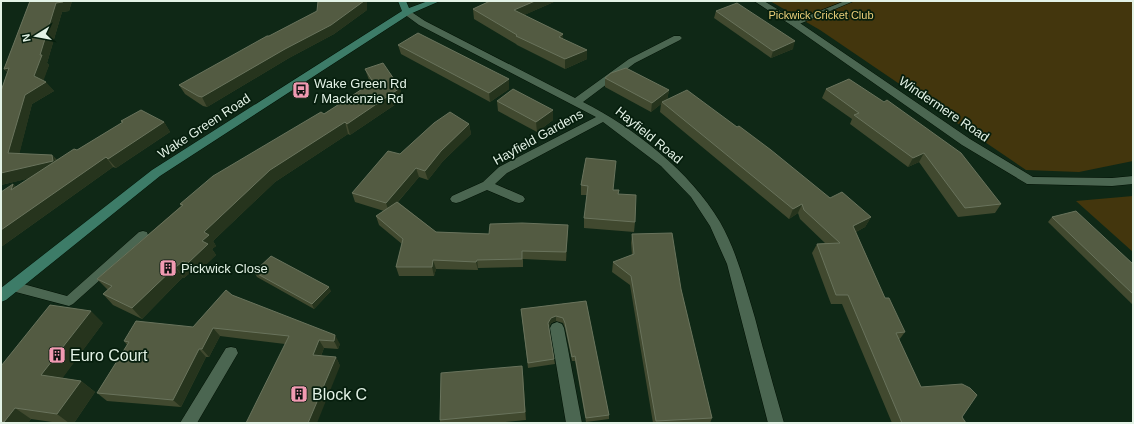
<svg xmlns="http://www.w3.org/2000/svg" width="1134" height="424" font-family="Helvetica,sans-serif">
  <rect width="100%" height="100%" fill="#0f2816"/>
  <g fill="#43360d">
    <polygon points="770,1 1133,1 1133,161 1079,172 1026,170 820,30"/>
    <polygon points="1133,196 1133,252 1076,201"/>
  </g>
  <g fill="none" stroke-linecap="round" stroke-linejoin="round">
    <defs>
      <g id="lane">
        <polygon points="845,1 854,1 797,25 791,25 790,23"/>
        <polygon points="143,231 147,232 148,235 147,238 73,304 69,306 12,291 8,289 6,286 8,283 12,281 67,296 139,232"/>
      </g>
      <g id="street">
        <polygon points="754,1 764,1 797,21 970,139 1033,177 1112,178 1133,176 1133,184 1112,186 1027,184 962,145 791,25"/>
        <path d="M407 9 425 21 575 98 629 59 674 36H680L682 38 680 40 635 63 583 102C634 128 690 171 720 222 737 252 745 285 755 318 764 353 774 388 784 423H768L727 264 710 226 691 197 661 166 603 122 507 173 495 184 523 196 525 199 523 202 519 203 515 202 487 190 460 202 456 203 452 202 450 199 452 196 483 182 499 167 596 117 419 25 404 14 403 12 404 10Z"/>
        <polygon points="557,322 562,324 564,328 582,423 566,423 550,328 552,324"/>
        <polygon points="231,347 236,348 238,353 197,423 180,423 226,348"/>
      </g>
      <polygon id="secondary" points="398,1 406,1 409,8 428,1 440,1 410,14 160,176 6,300 1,302 1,288 152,170 402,11"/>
    </defs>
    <use href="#lane" stroke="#001003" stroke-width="1"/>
    <use href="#street" stroke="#001003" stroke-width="1"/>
    <use href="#secondary" stroke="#001003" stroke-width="1"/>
    <use href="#lane" fill="#4b6651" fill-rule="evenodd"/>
    <use href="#street" fill="#4b6651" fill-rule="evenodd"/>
    <use href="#secondary" fill="#3d7c68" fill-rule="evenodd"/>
  </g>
  <g fill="#41492f">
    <polygon points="30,1 72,1 69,11 62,12 47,63 49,65 43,80 54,91 32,104 19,154 52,155 57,160 77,150 122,123 121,121 164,122 170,132 116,168 113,167 1,247 13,184 16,187 30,178 1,185 1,91 7,72 4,69"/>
    <polygon points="490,1 556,1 524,15 563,34 563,39 587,59 565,69 517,45 516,44 474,19 473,9"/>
    <polygon points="367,10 334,34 289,58 207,107 203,106 185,94 179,85 269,36"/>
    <polygon points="716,11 793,49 771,58 714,18"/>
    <polygon points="398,45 509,89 490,102 401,54"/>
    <polygon points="365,69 400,88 402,100 350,135 348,134 275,182 213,241 216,246 212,249 216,255 196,274 191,272 184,278 183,277 142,319 113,305 103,294 108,290 97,279 181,206 180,204 371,84 369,80"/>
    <polygon points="605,78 669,90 667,100 830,198 871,217 865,227 856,232 885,298 905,332 899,340 921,387 962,417 966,423 892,423 842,304 831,304 812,253 817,244 825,243 800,219 798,213 789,219 660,112 661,104 651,112 605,87"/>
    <polygon points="849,79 1001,204 995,213 958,217 919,162 908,167 850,124 852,119 822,98 826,89"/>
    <polygon points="497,101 553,110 553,120 537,132 498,111"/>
    <polygon points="469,124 471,134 443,161 428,180 419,177 398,202 436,232 489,234 568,225 566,261 523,259 523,267 478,268 478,270 436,269 434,276 399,276 396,267 402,244 379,225 376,216 384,211 355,202 352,193 400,154"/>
    <polygon points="586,158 613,190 619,194 635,222 634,232 584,228 584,218 587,195 581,195 581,185"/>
    <polygon points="1052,217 1133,264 1133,305 1048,222"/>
    <polygon points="632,234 681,289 712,418 710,423 653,423 630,285 612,272 613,262 632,255 631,243"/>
    <polygon points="254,272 331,291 314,309 257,277"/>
    <polygon points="232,295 340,344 338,349 324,348 321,356 336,357 340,366 285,344 220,336 209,357 206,357 181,407 107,401 97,393 127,345 124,341 193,327"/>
    <polygon points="586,301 609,415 609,419 586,422 575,361 572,361 565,328 563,323 556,321 551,323 549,327 554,359 555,364 528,368 521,309"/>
    <polygon points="103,323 62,378 81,381 95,392 74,423 59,423 31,419 28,423 1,423 1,366"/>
    <polygon points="523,374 526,420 496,423 440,423 440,420"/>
  </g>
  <g fill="#26341d">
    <polygon points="64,1 72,1 69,11 62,12 47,63 49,65 42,85 46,82 54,91 32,104 17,163 8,153 25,95 40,55 56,3"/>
    <polygon points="364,1 367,1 367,10 334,34 289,58 207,107 202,97 285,49"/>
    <polygon points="535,1 556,1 515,19 514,10"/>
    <polygon points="563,34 563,43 559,37"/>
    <polygon points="795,41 793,49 771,58 773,51"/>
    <polygon points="587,50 587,59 565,69 565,59"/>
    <polygon points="9,68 12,78 4,69"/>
    <polygon points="509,79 509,89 490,102 489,93"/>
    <polygon points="400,88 402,100 350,135 347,124"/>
    <polygon points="669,90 667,100 662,102 661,104 651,112 652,103"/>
    <polygon points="553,110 553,120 537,132 536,122"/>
    <polygon points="164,122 170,132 116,168 108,159"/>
    <polygon points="345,122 348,134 275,182 213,241 216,246 212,249 216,255 196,274 188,263 202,241 204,232 270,170"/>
    <polygon points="469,124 471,134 443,161 428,180 425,171 441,151"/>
    <polygon points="924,153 919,162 908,167 913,158"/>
    <polygon points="52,155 60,165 61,171 1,185 1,173"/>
    <polygon points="106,157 113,167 1,247 1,230"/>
    <polygon points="416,168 419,177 389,212 386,203"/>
    <polygon points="13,184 22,194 11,190"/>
    <polygon points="802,204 798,213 789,219 793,209"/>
    <polygon points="871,217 865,227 848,236 853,226"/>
    <polygon points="568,225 568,234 566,261 566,252"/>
    <polygon points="433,260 436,269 434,276 432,267"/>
    <polygon points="477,260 478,268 478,270 476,262"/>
    <polygon points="183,261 191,272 184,278 176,267"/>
    <polygon points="175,267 183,277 142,319 132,308"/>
    <polygon points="329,287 331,291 314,309 312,304"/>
    <polygon points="91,311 103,323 56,387 41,375"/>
    <polygon points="556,316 556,321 551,323 549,327 548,323 551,318"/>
    <polygon points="213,328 220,336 209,357 202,349"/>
    <polygon points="335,335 340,344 338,349 334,341"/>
    <polygon points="319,340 324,348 318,363 313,355"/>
    <polygon points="199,349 206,357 181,407 173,400"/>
    <polygon points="336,357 340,366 317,423 308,423"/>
    <polygon points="522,366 523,374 526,420 525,412"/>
    <polygon points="81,381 95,392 74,423 69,423 57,414"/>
    <polygon points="15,408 31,419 28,423 5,423 4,422"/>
  </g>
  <g fill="#535b42" stroke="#69735c">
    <polygon points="30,1 64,1 63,2 56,3 40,55 42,55 34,76 46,82 25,95 8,153 52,155 53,161 1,173 1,91 9,68 4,69"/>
    <polygon points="318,1 364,1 331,25 285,49 202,97 198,96 179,85 267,36 269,36 317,11"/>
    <polygon points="490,1 535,1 514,10 563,34 559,37 587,50 565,59 516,36 517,35 473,9"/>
    <polygon points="737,3 795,41 773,51 716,11"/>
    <polygon points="418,33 509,79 489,93 398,45"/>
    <polygon points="383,63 400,88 347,124 345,122 270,170 204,232 209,235 202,241 208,244 188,263 183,261 176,267 175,267 132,308 103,294 112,286 97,279 183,205 180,204 213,176 321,112 324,114 373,82 365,69"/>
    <polygon points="626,68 669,90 652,103 605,78 611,73"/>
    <polygon points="849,79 884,102 887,100 961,153 1001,204 965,208 924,153 913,158 854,115 859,113 826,89"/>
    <polygon points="513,89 553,110 536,122 497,101"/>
    <polygon points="687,90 737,127 739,126 771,150 830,198 842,192 871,217 853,226 885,298 889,298 905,332 896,333 921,387 962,384 970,388 977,395 962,417 966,423 902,423 848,295 836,295 817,244 840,243 804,210 802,204 793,209 662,102"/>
    <polygon points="141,110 164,122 108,159 106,157 1,230 1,192 13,184 11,190 74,149 77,150 123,122 121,121"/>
    <polygon points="450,112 469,124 441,151 425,171 416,168 386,203 352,193 388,151 400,154 434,123"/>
    <polygon points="586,158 616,161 613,190 619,190 618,194 636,195 635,222 584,218 588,186 581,185"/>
    <polygon points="397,202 436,232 489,234 490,224 522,223 568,225 566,252 522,251 522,259 477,260 476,262 433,260 432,267 396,267 403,239 376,216"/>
    <polygon points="1076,211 1133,264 1133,294 1052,217"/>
    <polygon points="672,233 681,289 712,418 656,421 631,276 613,262 634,254 632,234"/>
    <polygon points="271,256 329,287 312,304 254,272"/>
    <polygon points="226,290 232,295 335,335 334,341 319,340 313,355 336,357 308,423 246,423 289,336 213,328 202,349 199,349 173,400 97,393 129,342 124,341 136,321 193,327"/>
    <polygon points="586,301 609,415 586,418 575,356 572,357 565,323 563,318 556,316 551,318 548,323 554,359 528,363 521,309"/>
    <polygon points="50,305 91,311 41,375 81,381 57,414 15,408 4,422 1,422 1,366"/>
    <polygon points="522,366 525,412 440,420 441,373"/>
  </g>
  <defs>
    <symbol id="bus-square" viewBox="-11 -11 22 22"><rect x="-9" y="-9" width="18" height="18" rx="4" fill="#f19ab2" stroke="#061e0d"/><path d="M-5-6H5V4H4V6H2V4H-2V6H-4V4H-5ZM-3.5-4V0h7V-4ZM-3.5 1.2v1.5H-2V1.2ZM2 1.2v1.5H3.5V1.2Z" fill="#111"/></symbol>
    <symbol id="building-square" viewBox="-11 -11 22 22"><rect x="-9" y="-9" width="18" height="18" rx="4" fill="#f19ab2" stroke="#061e0d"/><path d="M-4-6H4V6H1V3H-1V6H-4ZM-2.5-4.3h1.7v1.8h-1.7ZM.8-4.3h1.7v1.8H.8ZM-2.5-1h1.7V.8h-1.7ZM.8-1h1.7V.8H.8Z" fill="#111"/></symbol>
  </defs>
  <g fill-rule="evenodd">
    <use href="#bus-square" x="291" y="80" width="20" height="20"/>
    <use href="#building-square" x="158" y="258" width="20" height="20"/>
    <use href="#building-square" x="47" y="345" width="20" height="20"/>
    <use href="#building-square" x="289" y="384" width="20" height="20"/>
  </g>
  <g text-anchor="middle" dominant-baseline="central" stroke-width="3.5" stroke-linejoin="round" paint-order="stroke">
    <g font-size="11" fill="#eace79" stroke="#061e0d">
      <text x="821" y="15">Pickwick Cricket Club</text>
    </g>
    <g font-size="13" fill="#e3f2e6" stroke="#061e0d" text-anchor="start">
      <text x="314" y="83">Wake Green Rd<tspan x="314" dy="15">/ Mackenzie Rd</tspan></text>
      <text x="181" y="268">Pickwick Close</text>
    </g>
    <g font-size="13" fill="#e3f2e6" stroke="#061e0d">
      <text transform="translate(944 109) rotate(34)">Windermere Road</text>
      <text transform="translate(204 126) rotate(-33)">Wake Green Road</text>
      <text transform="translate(649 135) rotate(39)">Hayfield Road</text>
      <text transform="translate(538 137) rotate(-29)">Hayfield Gardens</text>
    </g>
    <g font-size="16" fill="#e3f2e6" stroke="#061e0d" text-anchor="start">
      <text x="70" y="355">Euro Court</text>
      <text x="312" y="394">Block C</text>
    </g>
  </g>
  <rect width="1134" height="424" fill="none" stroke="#e3f2e6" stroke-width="4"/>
  <g transform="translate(36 36) rotate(259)" stroke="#061e0d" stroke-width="3" paint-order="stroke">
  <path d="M0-3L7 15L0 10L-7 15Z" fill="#e3f2e6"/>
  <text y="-6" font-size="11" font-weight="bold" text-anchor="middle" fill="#e3f2e6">N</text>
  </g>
</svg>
